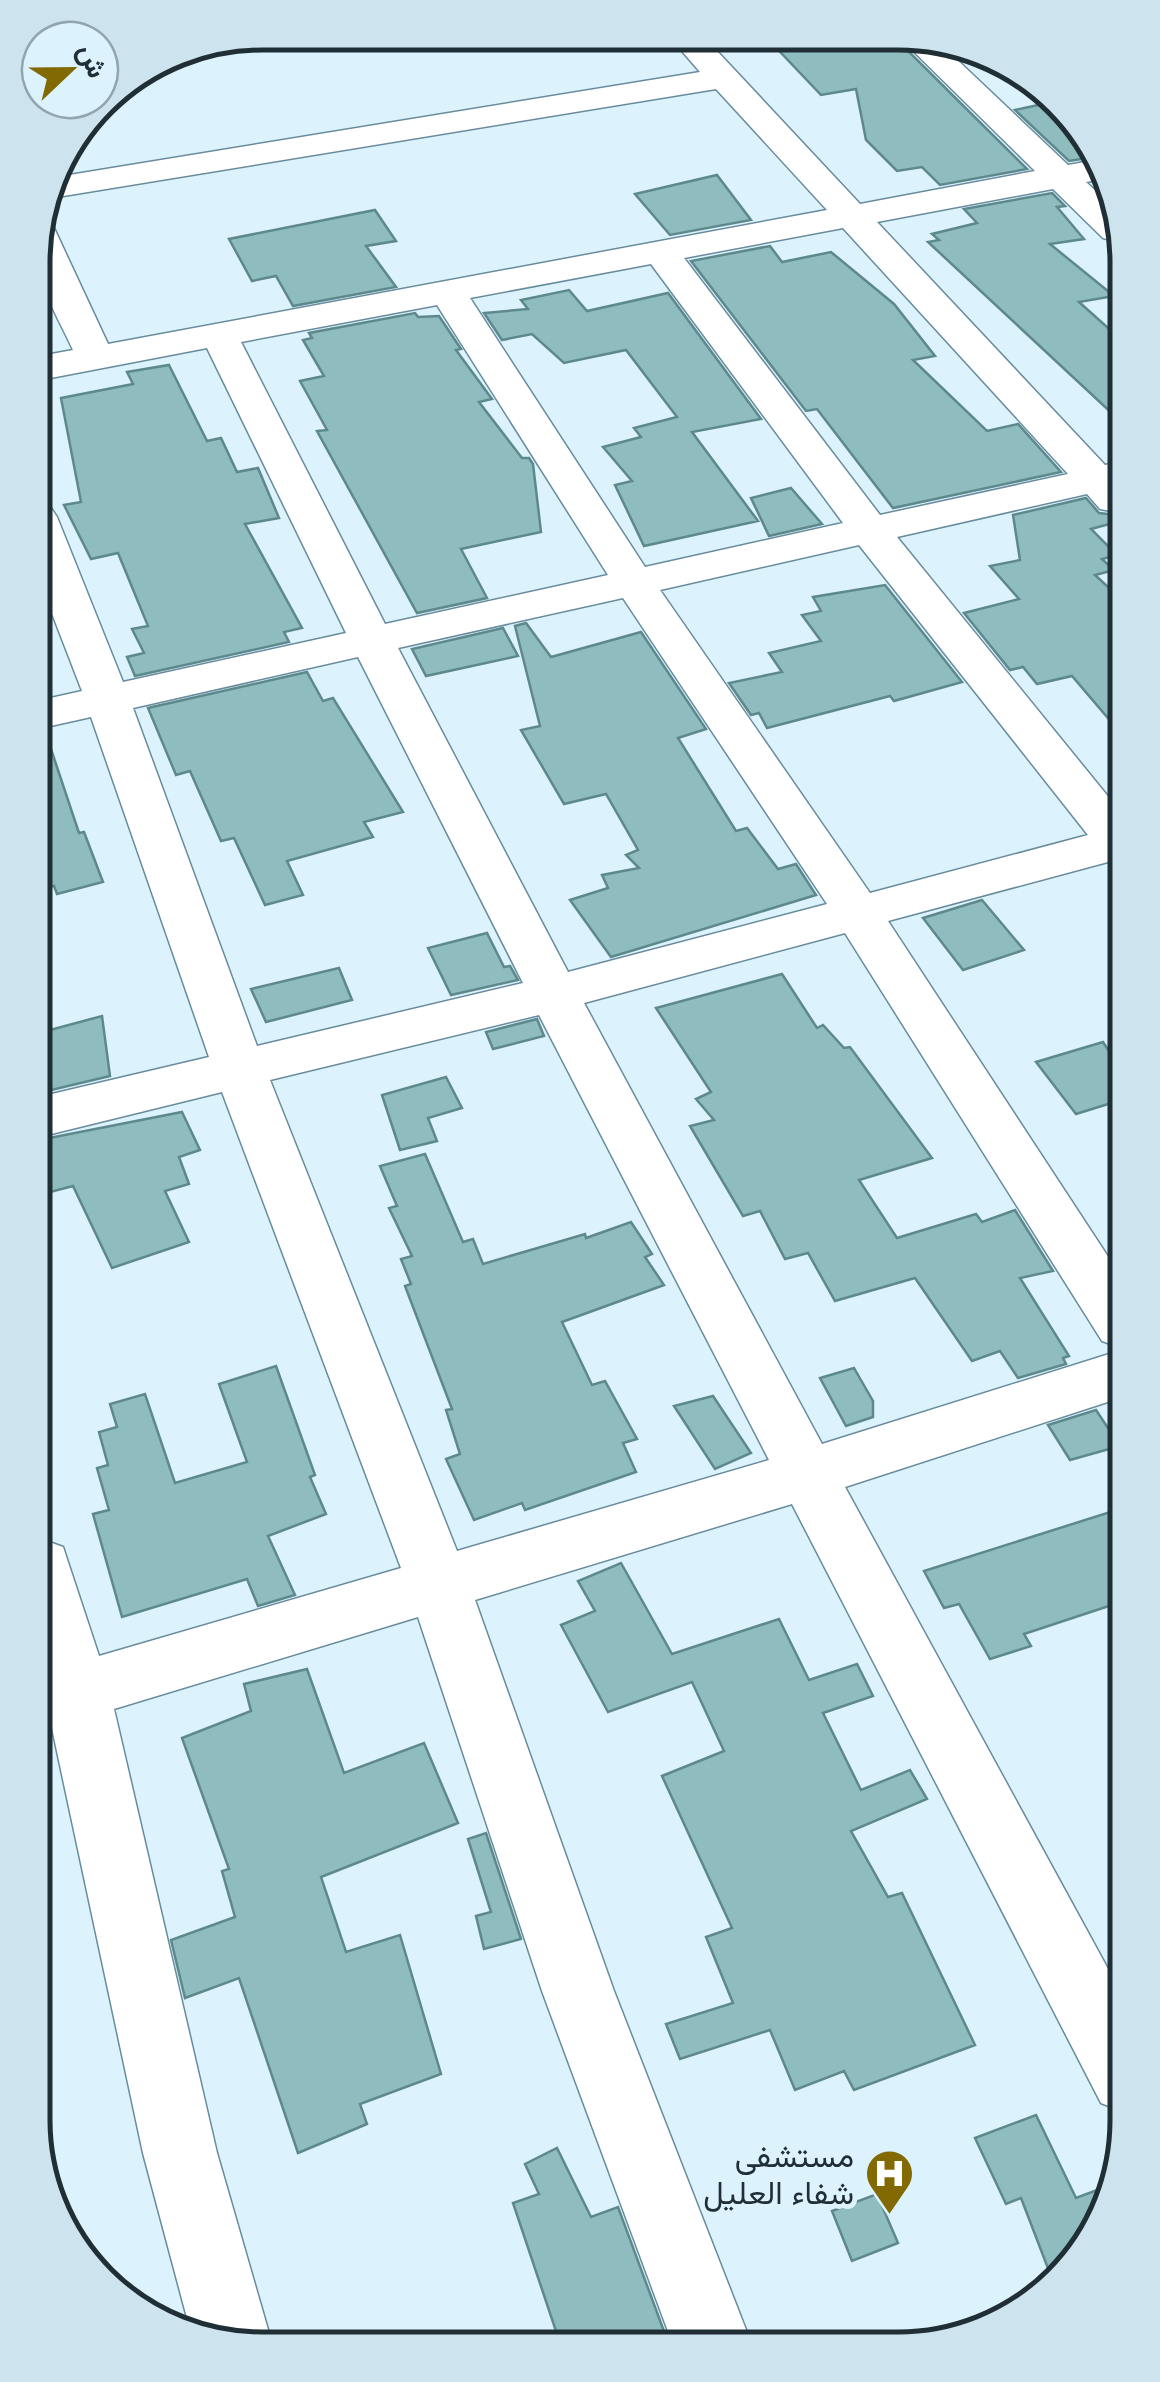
<svg xmlns="http://www.w3.org/2000/svg" width="1160" height="2382" font-family="Arial,Vazirmatn,sans-serif">
  <rect width="100%" height="100%" fill="#dcf3fe"/>
  <g fill="#8fbcbe" stroke="#5e898c" stroke-width="2.5">
    <polygon points="765,36 893,36 1027,169 940,185 922,167 897,171 866,140 856,89 821,95"/>
    <polygon points="1057,101 1080,136 1094,157 1069,161 1015,110"/>
    <polygon points="717,175 751,220 670,235 635,194"/>
    <polygon points="1052,193 1065,206 1057,207 1084,239 1050,244 1114,296 1079,302 1116,335 1117,418 928,242 939,240 932,234 977,223 964,209"/>
    <polygon points="375,210 396,241 366,246 396,287 293,306 276,276 252,281 229,239"/>
    <polygon points="770,246 782,262 831,252 894,304 935,356 913,360 987,431 1018,424 1061,472 893,508 817,409 806,411 691,261"/>
    <polygon points="569,290 587,311 668,293 761,419 692,432 758,521 644,546 615,485 632,481 603,447 641,437 634,428 677,417 626,350 564,363 532,334 502,340 484,313 528,309 521,300"/>
    <polygon points="415,313 418,317 439,316 461,349 456,350 492,399 479,402 522,458 529,458 533,464 541,532 461,549 487,598 417,613 317,431 327,430 300,381 324,376 303,340 312,338 309,333"/>
    <polygon points="169,365 207,441 221,438 237,472 258,468 279,518 245,524 302,628 284,632 289,642 135,676 127,657 144,653 132,629 148,626 118,553 91,559 64,505 81,502 61,398 133,384 127,372"/>
    <polygon points="791,488 822,524 769,536 751,498"/>
    <polygon points="1086,498 1099,513 1117,515 1117,522 1091,529 1117,555 1102,559 1114,570 1095,575 1118,596 1119,731 1072,676 1037,684 1023,667 1010,670 964,613 1019,599 990,566 1020,560 1013,515"/>
    <polygon points="885,585 962,682 894,701 890,696 767,728 759,713 751,715 729,683 782,672 769,653 821,641 802,615 821,611 813,597"/>
    <polygon points="526,623 551,657 641,632 706,729 678,738 736,831 747,828 778,869 796,864 816,895 611,957 570,900 608,888 602,875 639,868 626,855 638,850 606,794 564,804 521,730 540,726 515,626"/>
    <polygon points="503,628 518,656 426,676 412,649"/>
    <polygon points="307,672 323,701 333,698 403,812 364,822 373,837 287,861 303,895 265,905 234,838 221,841 190,771 176,775 148,708"/>
    <polygon points="45,731 79,833 84,832 103,882 57,894 54,886 38,889 37,732"/>
    <polygon points="982,900 1024,950 963,970 923,918"/>
    <polygon points="487,933 504,967 510,966 518,980 451,995 428,948"/>
    <polygon points="339,968 352,1000 266,1022 251,989"/>
    <polygon points="782,974 817,1028 823,1025 844,1048 850,1047 932,1158 859,1180 897,1238 976,1214 982,1222 1015,1210 1053,1271 1020,1278 1069,1356 1063,1358 1066,1364 1018,1378 1000,1351 972,1361 915,1278 835,1301 808,1253 785,1259 760,1211 743,1216 690,1126 714,1120 696,1099 711,1092 656,1008"/>
    <polygon points="102,1016 110,1076 39,1093 39,1033"/>
    <polygon points="537,1019 544,1036 493,1049 486,1032"/>
    <polygon points="1103,1042 1121,1069 1121,1100 1076,1114 1036,1062"/>
    <polygon points="446,1077 462,1108 428,1118 437,1141 400,1150 382,1095"/>
    <polygon points="182,1112 200,1150 179,1157 189,1184 165,1191 189,1242 112,1268 73,1186 39,1195 39,1140"/>
    <polygon points="425,1154 463,1242 473,1239 483,1264 585,1234 586,1238 631,1222 652,1254 645,1257 664,1285 562,1322 592,1385 605,1381 637,1439 623,1443 636,1472 525,1510 522,1503 474,1520 446,1459 460,1454 446,1410 452,1409 405,1286 411,1284 401,1259 412,1256 389,1208 397,1206 380,1166"/>
    <polygon points="276,1366 315,1475 310,1477 326,1514 268,1536 295,1595 258,1606 247,1579 122,1617 93,1514 109,1510 97,1468 108,1465 99,1432 117,1427 110,1404 145,1394 175,1483 247,1462 219,1384"/>
    <polygon points="854,1368 873,1401 873,1417 846,1426 820,1378"/>
    <polygon points="713,1396 751,1453 715,1469 674,1406"/>
    <polygon points="1096,1410 1120,1446 1070,1460 1048,1425"/>
    <polygon points="1123,1508 1124,1601 1024,1634 1031,1646 990,1659 959,1604 944,1608 924,1571"/>
    <polygon points="621,1563 672,1654 779,1619 809,1680 857,1664 873,1696 823,1713 861,1790 910,1770 927,1799 851,1831 888,1897 902,1893 975,2045 854,2090 844,2071 795,2090 770,2030 680,2059 666,2024 733,2003 706,1937 732,1928 662,1776 724,1751 692,1682 608,1712 561,1625 595,1611 578,1581"/>
    <polygon points="307,1669 344,1773 424,1743 458,1823 321,1877 346,1952 400,1935 441,2074 360,2104 367,2124 298,2153 239,1978 185,1998 171,1940 235,1917 222,1871 229,1869 182,1738 251,1711 244,1684"/>
    <polygon points="486,1833 521,1939 484,1949 476,1916 491,1912 468,1839"/>
    <polygon points="1036,2115 1076,2198 1108,2186 1080,2260 1049,2271 1021,2198 1006,2204 975,2138"/>
    <polygon points="557,2148 591,2217 618,2207 665,2334 645,2342 560,2343 513,2203 539,2194 525,2164"/>
    <polygon points="877,2194 898,2243 852,2261 832,2211"/>
  </g>
  <g fill="none" stroke-linecap="round" stroke-linejoin="round">
    <defs>
      <path id="minor" d="M668 35H702L860 204 1035 171 899 37H933L1068 165 1096 160 1108 178 1086 182 1116 210V241L1103 238 1053 189 877 222 1105 465 1117 463V512L1100 509 1087 494 897 537 1119 810V859L888 921 1122 1278V1348L1102 1341 845 933 584 1003 822 1444 1122 1350 1123 1397 845 1487 1126 2002 1127 2113 1101 2103 792 1504 475 1600 614 1991 750 2340 672 2342 542 1991 418 1617 114 1709 217 2153 273 2347H231L190 2329 143 2153 52 1728 42 1731 41 1539 63 1547 99 1656 401 1568 222 1092 39 1137V1097L209 1057 91 717 37 729V701L82 691 36 572V505L51 508 57 517 123 682 346 633 207 348 35 381V357L73 350C54 308 24 265 39 218L49 220 54 228 108 344 827 210 716 89 45 199 51 178 700 72ZM843 228 1068 474 880 515 684 258ZM651 264 843 523 645 567 470 298ZM437 305 608 575 385 624 241 342ZM859 545 1088 835 870 893 660 590ZM623 598 827 904 568 972 398 648ZM358 657 523 983 257 1046 133 708ZM539 1015 769 1460 457 1551 270 1080Z"/>
    </defs>
    <use href="#minor" stroke="#688c9d" stroke-width="3"/>
    <use href="#minor" fill="#fff" fill-rule="evenodd"/>
  </g>
  <defs>
    <symbol id="hospital-pin" viewBox="-11 -11 22 30"><path d="M0 17L-7.5 6A9.5 9.5 0 1 1 7.5 6Z" fill="#826902" stroke="#dcf3fe"/><path d="M-5-5h3v3.5h4V-5h3V5h-3V1.5h-4V5h-3Z" fill="#fff"/></symbol>
  </defs>
  <g fill-rule="evenodd">
    <use href="#hospital-pin" x="862" y="2146" width="55" height="75"/>
  </g>
  <g text-anchor="middle" dominant-baseline="central" stroke-width="10" stroke-linejoin="round" paint-order="stroke">
    <g font-size="32" fill="#202f36" stroke="#dcf3fe" text-anchor="end">
      <text x="854" y="2156">مستشفى<tspan x="854" dy="37">شفاء العليل</tspan></text>
    </g>
  </g>
  <path d="M0 0H1160V2382H0ZM262 50H898A212 212 0 0 1 1110 262V2120A212 212 0 0 1 898 2332H262A212 212 0 0 1 50 2120V262A212 212 0 0 1 262 50Z" fill="#cde3ee" fill-rule="evenodd"/>
  <path fill="none" stroke="#202f36" stroke-width="5" d="M262 50H898A212 212 0 0 1 1110 262V2120A212 212 0 0 1 898 2332H262A212 212 0 0 1 50 2120V262A212 212 0 0 1 262 50Z"/>
  <g transform="translate(70 70) rotate(68)"><circle r="48" fill="#dcf3fe" stroke="#91a5ae" stroke-width="2.5"/>
  <path d="M0-8L18 38L0 25L-18 38Z" fill="#826902"/>
  <text y="-15" font-size="28" font-weight="bold" text-anchor="middle" fill="#202f36">ش</text>
  </g>
</svg>
